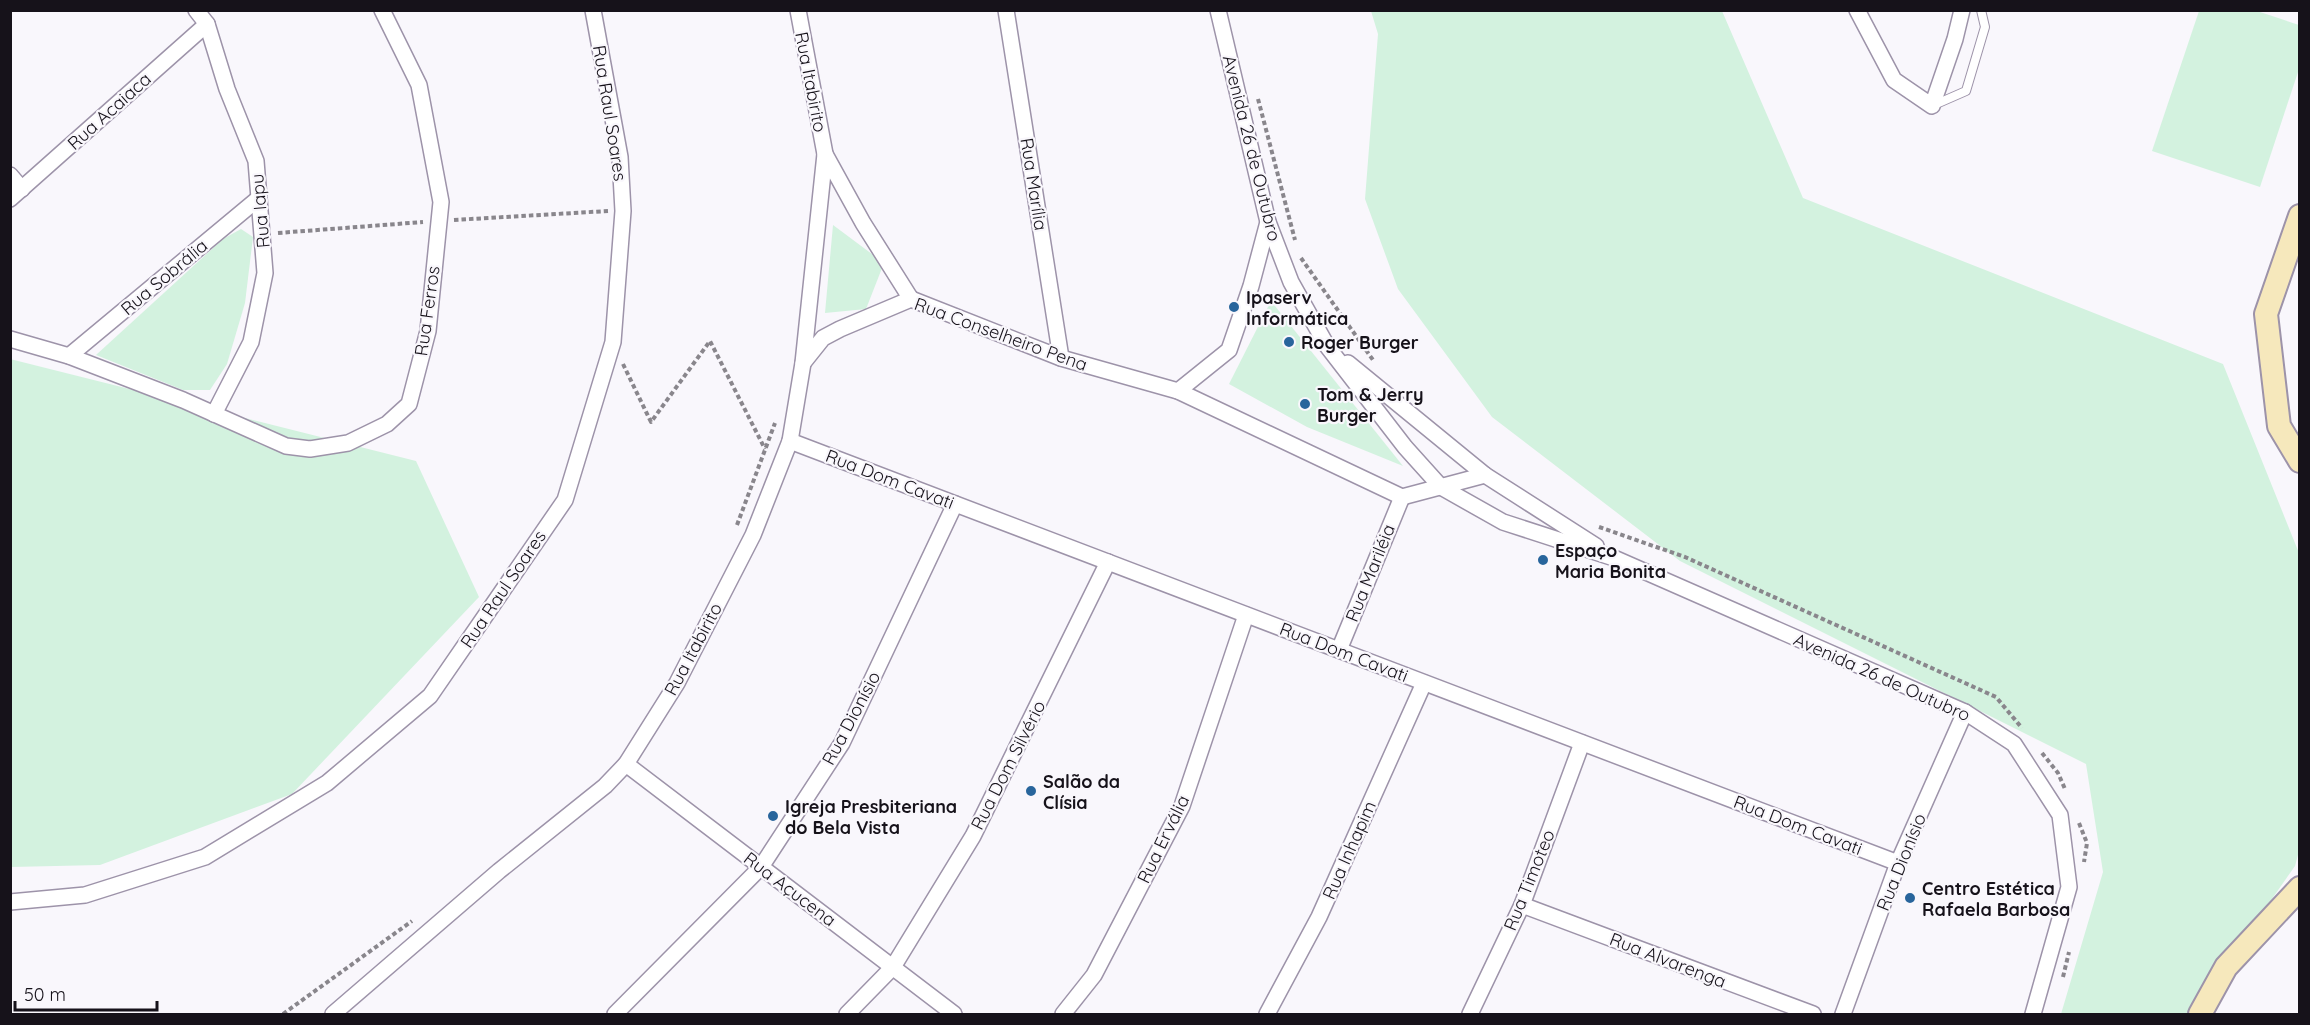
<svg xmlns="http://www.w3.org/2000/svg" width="2310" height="1025" font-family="Quicksand,sans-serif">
  <rect width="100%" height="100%" fill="#f9f7fc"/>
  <g fill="#d3f2df">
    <polygon points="1371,11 1722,11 1803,198 2223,364 2299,553 2299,851 2295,866 2191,1014 2061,1014 2103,872 2086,764 1680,561 1492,417 1398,289 1365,199 1378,34"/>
    <polygon points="2199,11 2257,11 2299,25 2299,69 2260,187 2152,151"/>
    <polygon points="833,225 884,263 866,309 825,313"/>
    <polygon points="241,229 253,237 245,303 227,364 210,390 183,390 96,355 223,239"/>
    <polygon points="1271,301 1403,466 1307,427 1229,384"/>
    <polygon points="10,359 416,461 479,597 292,794 100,865 11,867"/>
  </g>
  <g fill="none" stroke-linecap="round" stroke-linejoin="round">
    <defs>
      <polyline id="service" points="1934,105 1966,91 1985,27 1981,10"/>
      <g id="minor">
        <polyline points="196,10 207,24 227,89 256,161 265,273 251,342 214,414"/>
        <polyline points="1006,10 1061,358"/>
        <polyline points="1218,10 1268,222 1291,282 1327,346 1405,447 1441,487 1503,522 1614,558 1965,712 2014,744 2060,815 2069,887 2033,1014"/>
        <polyline points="1857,10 1894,80 1932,106 1955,39 1962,10"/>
        <polyline points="825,154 863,223 911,299"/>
        <polyline points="10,175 22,189"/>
        <polyline points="10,199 207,24"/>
        <polyline points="10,339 69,356 183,400 286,446 310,449 348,443 387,424 409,404 428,331 441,202 419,85 382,10"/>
        <polyline points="69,356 259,198"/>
        <polyline points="803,363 823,338 840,329 911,299 1061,358 1178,391 1402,497 1485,475"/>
        <polyline points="1348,363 1485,475 1596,546"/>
        <polyline points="1178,391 1229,350 1251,286 1268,222"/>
        <polyline points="790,441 1898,863"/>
        <polyline points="1339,650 1402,497"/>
        <polyline points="626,764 954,1014"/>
        <polyline points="10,902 85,895 205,857 327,783 430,696 565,500 613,342 623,211 620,157 593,10"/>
        <polyline points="1522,905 1813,1014"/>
        <polyline points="333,1014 499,871 605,786 626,764 677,683 753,535 790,441 803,363 825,154 798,10"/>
        <polyline points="615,1014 761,867 842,743 955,504"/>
        <polyline points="847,1014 893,967 973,836 1108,562"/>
        <polyline points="1063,1014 1094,975 1182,806 1246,615"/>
        <polyline points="1267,1014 1319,917 1424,683"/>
        <polyline points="1470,1014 1522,905 1582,743"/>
        <polyline points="1843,1014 1898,863 1965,712"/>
      </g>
      <g id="secondary">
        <polyline points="2300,216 2266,314 2279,426 2300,461"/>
        <polyline points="2200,1014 2226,967 2300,888"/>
      </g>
    </defs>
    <use href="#service" stroke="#9d93a9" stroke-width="10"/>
    <use href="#minor" stroke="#9d93a9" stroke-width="18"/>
    <use href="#secondary" stroke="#9d93a9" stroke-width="26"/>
    <g stroke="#89868c" stroke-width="4" stroke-dasharray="4.5 3" stroke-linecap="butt">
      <polyline points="1258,99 1295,240"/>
      <polyline points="454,220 608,211"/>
      <polyline points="278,233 423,222"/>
      <polyline points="1301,258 1373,360"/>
      <polyline points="623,364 651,422 710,341 765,449"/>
      <polyline points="737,525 775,423"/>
      <polyline points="1599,527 1685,557 1996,697 2022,728"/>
      <polyline points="2042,753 2058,773 2065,789"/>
      <polyline points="2079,823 2087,843 2084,862"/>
      <polyline points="2063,977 2069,952"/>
      <polyline points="283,1014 412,921"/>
    </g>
    <use href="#service" stroke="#fff" stroke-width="8"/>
    <use href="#minor" stroke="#fff" stroke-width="15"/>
    <use href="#secondary" stroke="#f6e8bc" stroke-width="22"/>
  </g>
  <g fill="#28659c" stroke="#f9f7fc" stroke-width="2">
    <circle cx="1234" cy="307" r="6"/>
    <circle cx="1289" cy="342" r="6"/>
    <circle cx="1305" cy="404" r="6"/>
    <circle cx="1543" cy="560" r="6"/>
    <circle cx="1031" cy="791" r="6"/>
    <circle cx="773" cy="816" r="6"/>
    <circle cx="1910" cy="898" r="6"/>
  </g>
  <g text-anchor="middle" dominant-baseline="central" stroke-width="4.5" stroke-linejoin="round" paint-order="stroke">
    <g font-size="18" fill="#16121a" stroke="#f9f7fc">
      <text transform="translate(811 82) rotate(79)">Rua Itabirito</text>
      <text transform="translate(109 111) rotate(-42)">Rua Acaiaca</text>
      <text transform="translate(610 113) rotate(81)">Rua Raul Soares</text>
      <text transform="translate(1252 148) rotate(76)">Avenida 26 de Outubro</text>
      <text transform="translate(1034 184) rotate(81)">Rua Marília</text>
      <text transform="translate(260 211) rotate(-95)">Rua Iapu</text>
      <text transform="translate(164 277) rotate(-40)">Rua Sobrália</text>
      <text transform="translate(427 311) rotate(-82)">Rua Ferros</text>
      <text transform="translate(1001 334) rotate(20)">Rua Conselheiro Pena</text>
      <text transform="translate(890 479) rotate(21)">Rua Dom Cavati</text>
      <text transform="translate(1370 573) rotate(-68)">Rua Mariléia</text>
      <text transform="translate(503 589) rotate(-56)">Rua Raul Soares</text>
      <text transform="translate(693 649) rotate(-62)">Rua Itabirito</text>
      <text transform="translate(1344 652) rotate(21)">Rua Dom Cavati</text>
      <text transform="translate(1882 677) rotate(24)">Avenida 26 de Outubro</text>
      <text transform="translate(851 718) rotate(-62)">Rua Dionísio</text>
      <text transform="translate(1008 765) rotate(-63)">Rua Dom Silvério</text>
      <text transform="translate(1798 825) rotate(21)">Rua Dom Cavati</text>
      <text transform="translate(1163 839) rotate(-64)">Rua Ervália</text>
      <text transform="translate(1349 850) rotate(-66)">Rua Inhapim</text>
      <text transform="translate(1901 862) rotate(-68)">Rua Dionísio</text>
      <text transform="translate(1529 880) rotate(-68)">Rua Timoteo</text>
      <text transform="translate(790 889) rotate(37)">Rua Açucena</text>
      <text transform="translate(1668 960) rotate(21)">Rua Alvarenga</text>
    </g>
    <g font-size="18" font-weight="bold" fill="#16121a" stroke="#f9f7fc" text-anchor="start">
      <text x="1246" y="297">Ipaserv<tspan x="1246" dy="21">Informática</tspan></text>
      <text x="1301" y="342">Roger Burger</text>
      <text x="1317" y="394">Tom &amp; Jerry<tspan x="1317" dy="21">Burger</tspan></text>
      <text x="1555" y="550">Espaço<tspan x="1555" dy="21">Maria Bonita</tspan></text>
      <text x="1043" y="781">Salão da<tspan x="1043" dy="21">Clísia</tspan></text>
      <text x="785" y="806">Igreja Presbiteriana<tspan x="785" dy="21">do Bela Vista</tspan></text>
      <text x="1922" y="888">Centro Estética<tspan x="1922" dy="21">Rafaela Barbosa</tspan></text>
    </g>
  </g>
  <rect width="2310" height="1025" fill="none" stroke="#16121a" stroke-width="24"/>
  <path d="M15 1001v9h142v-9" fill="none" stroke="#16121a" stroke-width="3"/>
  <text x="24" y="1001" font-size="18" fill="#16121a" stroke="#f9f7fc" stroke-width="4.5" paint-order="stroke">50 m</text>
</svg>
